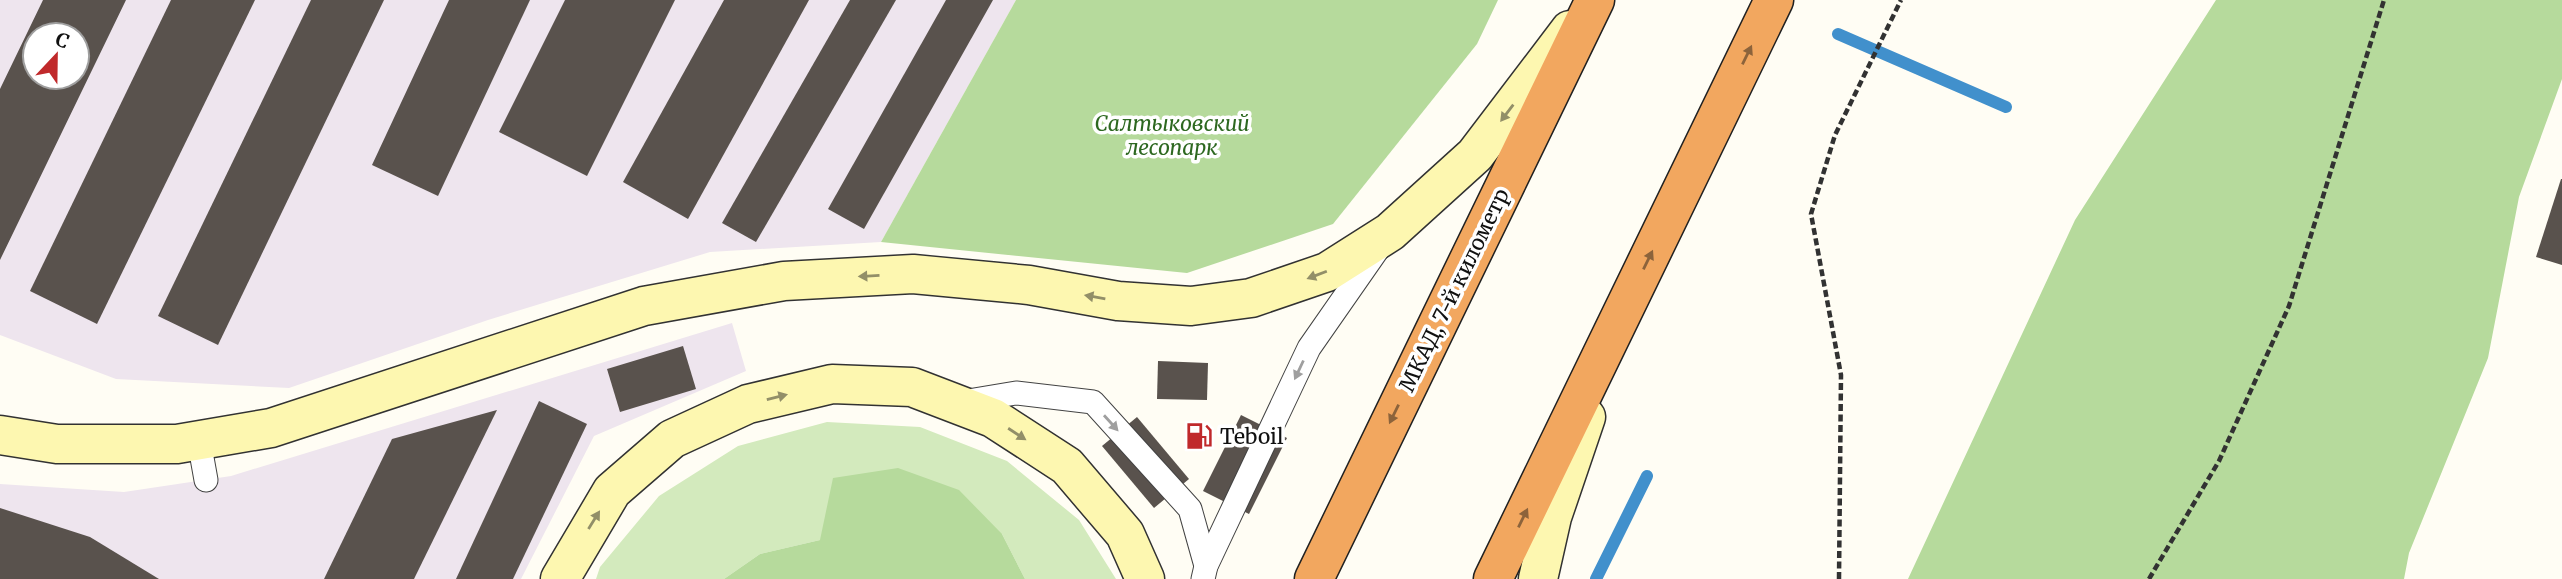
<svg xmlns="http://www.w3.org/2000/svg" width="2562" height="579" font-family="Merriweather,serif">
  <rect width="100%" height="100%" fill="#fffdf4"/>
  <g fill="#eee5ee" fill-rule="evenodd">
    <path d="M0 0H1016L881 242 710 252 488 320 289 388 116 379 0 335ZM35 35H77V77H35Z"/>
    <polygon points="732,323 746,371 594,436 521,579 0,579 0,484 124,492 231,476"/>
  </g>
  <polygon fill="#d3eabd" points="827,422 920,427 1007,461 1079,520 1116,579 1025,579 1002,534 820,540 760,554 724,579 596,579 600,567 659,496 738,446"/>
  <g fill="#b6da9c">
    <polygon points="1016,0 1498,0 1477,44 1333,224 1187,273 881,242"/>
    <polygon points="2216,0 2562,0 2562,79 2519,197 2488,358 2409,553 2404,579 1908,579 2075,220"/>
    <polygon points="898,468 959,490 1002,534 1025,579 724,579 760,554 820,540 833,478"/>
  </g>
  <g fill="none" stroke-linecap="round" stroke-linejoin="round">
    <g stroke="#4190cc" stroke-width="12">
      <polyline points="1838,34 2006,107"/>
      <polyline points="1596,579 1647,476"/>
    </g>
  </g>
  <g fill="#59524d" fill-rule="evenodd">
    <path d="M43 0H126L0 260V89ZM35 35H77V77H35Z"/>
    <polygon points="171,0 255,0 97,324 30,291"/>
    <polygon points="311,0 384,0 218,345 158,316"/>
    <polygon points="449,0 530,0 438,196 372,165"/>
    <polygon points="565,0 675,0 587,176 499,132"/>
    <polygon points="724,0 809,0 688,219 623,182"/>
    <polygon points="850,0 896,0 756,242 722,223"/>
    <polygon points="946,0 993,0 864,229 828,209"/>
    <polygon points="2561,179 2562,179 2562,265 2536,257"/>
    <polygon points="683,346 696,389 620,412 607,369"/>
    <polygon points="1158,361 1208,363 1207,400 1157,399"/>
    <polygon points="539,401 587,424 513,579 456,579"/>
    <polygon points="497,410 414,579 324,579 392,439"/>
    <polygon points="1241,415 1287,438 1249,514 1203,491"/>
    <polygon points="1137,417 1189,479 1154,508 1102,446"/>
    <polygon points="0,508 90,537 159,579 0,579"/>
  </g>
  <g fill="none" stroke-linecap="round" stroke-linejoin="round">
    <defs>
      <g id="lane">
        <polyline points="962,402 1016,393 1093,402 1190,509 1206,566"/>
        <polyline points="199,441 206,480"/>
        <polyline points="1203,579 1206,566 1309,348 1378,249"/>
      </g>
      <g id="secondary">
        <polyline points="0,435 57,444 177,444 271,428 644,306 784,281 913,274 1029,285 1118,301 1191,306 1251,298 1327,272 1390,232 1475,155 1570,30"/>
        <polyline points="560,579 612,491 672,439 748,404 832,384 912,387 993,418 1067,466 1125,534 1145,579"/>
        <polyline points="1538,579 1552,517 1586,417"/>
      </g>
      <g id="highway">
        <polyline points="1314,579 1595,0"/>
        <polyline points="1493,579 1774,0"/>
      </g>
    </defs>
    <use href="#lane" stroke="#434343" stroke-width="25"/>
    <use href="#secondary" stroke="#323232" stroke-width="41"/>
    <use href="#highway" stroke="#212121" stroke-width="41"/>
    <g stroke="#323232" stroke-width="4.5" stroke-dasharray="7 3.5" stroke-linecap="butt">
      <polyline points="1839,579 1841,375 1811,214 1835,135 1901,0"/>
      <polyline points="2149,579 2219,461 2289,306 2384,0"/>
    </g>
    <use href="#lane" stroke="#fff" stroke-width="23"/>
    <use href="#secondary" stroke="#fdf7b0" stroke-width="38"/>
    <use href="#highway" stroke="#f2a75f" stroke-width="38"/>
  </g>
  <defs><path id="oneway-solid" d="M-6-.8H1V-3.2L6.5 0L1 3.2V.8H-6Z" transform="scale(1.75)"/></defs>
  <g fill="#8c633b">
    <use href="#oneway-solid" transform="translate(1747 55) rotate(-64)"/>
    <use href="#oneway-solid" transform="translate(1648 260) rotate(-64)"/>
    <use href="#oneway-solid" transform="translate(1394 414) rotate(116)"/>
    <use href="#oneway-solid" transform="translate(1523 518) rotate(-64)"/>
  </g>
  <g fill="#928f68">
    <use href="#oneway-solid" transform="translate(1507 113) rotate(127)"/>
    <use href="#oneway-solid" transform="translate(1317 275) rotate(159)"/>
    <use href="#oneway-solid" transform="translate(869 276) rotate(177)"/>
    <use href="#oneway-solid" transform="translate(1095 297) rotate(-170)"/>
    <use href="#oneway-solid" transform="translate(777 397) rotate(-14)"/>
    <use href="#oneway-solid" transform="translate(1017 434) rotate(33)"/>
    <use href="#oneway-solid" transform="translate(594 520) rotate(-58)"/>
  </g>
  <g fill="#9f9f9f">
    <use href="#oneway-solid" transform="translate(1299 370) rotate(115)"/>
    <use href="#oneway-solid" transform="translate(1111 423) rotate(48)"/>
  </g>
  <defs>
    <symbol id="fuel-bare" viewBox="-9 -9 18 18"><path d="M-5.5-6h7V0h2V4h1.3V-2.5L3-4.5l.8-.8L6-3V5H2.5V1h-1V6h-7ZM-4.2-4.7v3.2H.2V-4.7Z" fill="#c0292b" stroke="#fff" stroke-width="2.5" paint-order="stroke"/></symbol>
  </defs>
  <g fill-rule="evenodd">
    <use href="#fuel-bare" x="1180" y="417" width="38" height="38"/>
  </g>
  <g text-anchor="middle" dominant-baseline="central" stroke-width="7" stroke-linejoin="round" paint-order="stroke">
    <g font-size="21" font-style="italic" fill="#2d6820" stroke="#fff">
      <text x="1172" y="123">Салтыковский<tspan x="1172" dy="24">лесопарк</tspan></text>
    </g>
    <g font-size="21" fill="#101010" stroke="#fff">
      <text transform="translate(1454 290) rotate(-64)">МКАД, 7-й километр</text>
    </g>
    <g font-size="21" fill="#101010" stroke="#fff" text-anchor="start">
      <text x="1220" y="436">Teboil</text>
    </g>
  </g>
  <g transform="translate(56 56) rotate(22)"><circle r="33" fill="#ffffff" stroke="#9f9f9f" stroke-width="2"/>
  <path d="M0-5L12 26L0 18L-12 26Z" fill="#c0292b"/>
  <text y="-10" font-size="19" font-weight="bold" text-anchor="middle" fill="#101010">С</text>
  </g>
</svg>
